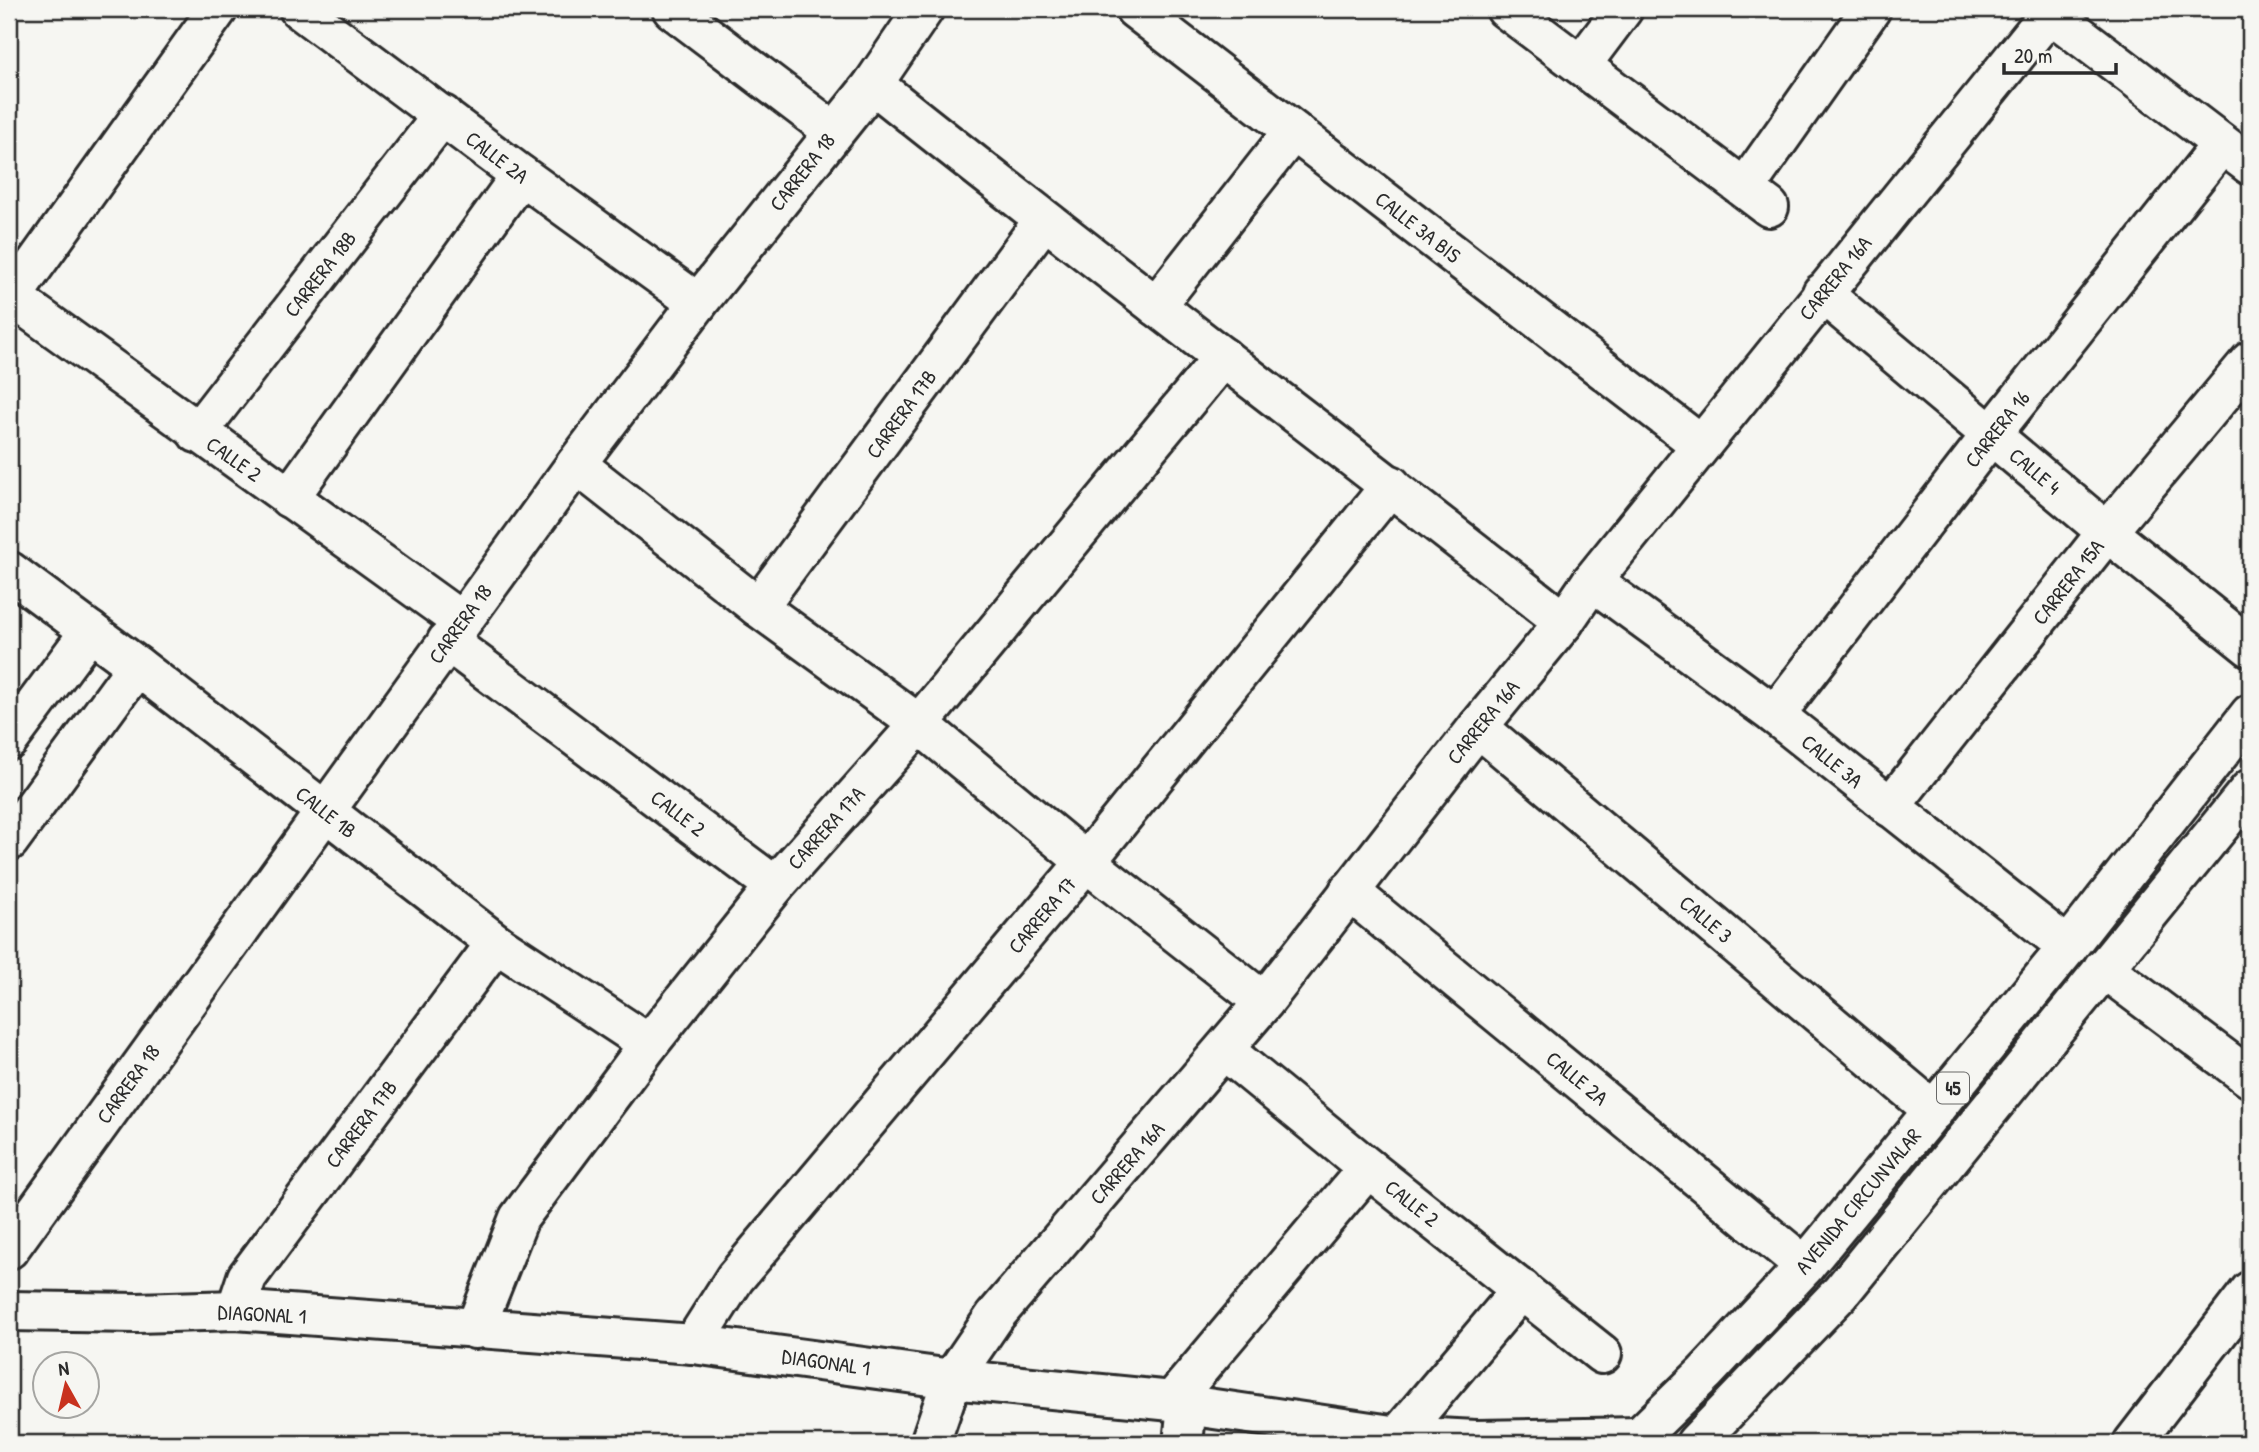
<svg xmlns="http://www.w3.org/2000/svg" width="2259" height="1452" font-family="'Patrick Hand',sans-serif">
  <rect width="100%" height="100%" fill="#f6f6f2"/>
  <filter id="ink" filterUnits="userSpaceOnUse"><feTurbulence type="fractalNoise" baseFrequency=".0143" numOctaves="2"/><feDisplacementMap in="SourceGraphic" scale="14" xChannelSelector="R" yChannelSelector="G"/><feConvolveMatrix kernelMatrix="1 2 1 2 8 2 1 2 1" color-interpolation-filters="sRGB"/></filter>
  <g filter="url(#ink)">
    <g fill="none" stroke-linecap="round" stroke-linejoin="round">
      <defs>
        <g id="minor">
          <polyline points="299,9 521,175 698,303"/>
          <polyline points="672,9 833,131"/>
          <polyline points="1135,9 1701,445"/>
          <polyline points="1506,9 1769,207"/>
          <polyline points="2050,13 2250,165"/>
          <polyline points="1581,65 1623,9"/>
          <path d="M873 84C1101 267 1335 441 1564 622"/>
          <polyline points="1745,188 1871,9"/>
          <polyline points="1822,293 2107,532 2250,647"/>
          <polyline points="9,295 461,621"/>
          <polyline points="9,301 218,9"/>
          <polyline points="1156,306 1293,131"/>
          <polyline points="197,433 443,115"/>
          <polyline points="576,464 758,607 919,724 1086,862 1264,1002"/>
          <polyline points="289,498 521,175"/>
          <polyline points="9,571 137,666 496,943 649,1044"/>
          <polyline points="1592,581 1775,715 2068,947"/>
          <polyline points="758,607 1043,221"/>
          <polyline points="447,641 775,886"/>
          <polyline points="1775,715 1991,435 2221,145"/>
          <polyline points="1478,727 1934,1111"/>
          <polyline points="9,740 90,631"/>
          <polyline points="1890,807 2107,532 2250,361"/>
          <polyline points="9,841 137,666"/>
          <polyline points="1349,891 1805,1266"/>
          <polyline points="2103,968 2250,1078"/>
          <polyline points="1224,1050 1368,1168 1602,1354"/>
          <polyline points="9,1249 576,464 698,303 873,84 924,9"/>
          <polyline points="236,1310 247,1277 496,943"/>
          <polyline points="9,1311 137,1313 236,1310 693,1344 952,1379 1172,1401 1187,1405 1398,1436 1476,1440 1641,1437"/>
          <polyline points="475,1329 519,1218 649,1044 775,886 919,724 1223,357"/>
          <polyline points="693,1344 735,1278 1086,862 1391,485"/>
          <polyline points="1172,1401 1368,1168"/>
          <polyline points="1398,1436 1522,1289"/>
          <polyline points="930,1443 952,1379 995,1316 1264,1002 1478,727 1564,622 1592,581 2053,9"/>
          <polyline points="1183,1443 1187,1405"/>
          <polyline points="2133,1443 2250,1291"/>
        </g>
        <g id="highway">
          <polyline points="1633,1443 1705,1373 1805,1266 2068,947 2250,714"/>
          <polyline points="1696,1443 1841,1292 2250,789"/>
        </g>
      </defs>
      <use href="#minor" stroke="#2b2b2b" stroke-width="44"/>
      <use href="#highway" stroke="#2b2b2b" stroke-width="44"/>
      <use href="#minor" stroke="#f6f6f2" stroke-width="38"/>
      <use href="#highway" stroke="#f6f6f2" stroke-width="38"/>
    </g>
  </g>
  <g text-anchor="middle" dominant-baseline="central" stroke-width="5" stroke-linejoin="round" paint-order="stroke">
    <rect fill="#f6f6f2" stroke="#686867" stroke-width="2" x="1937" y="1072.5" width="32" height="31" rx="5"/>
    <g font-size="19" font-weight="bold" fill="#2b2b2b">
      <text x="1953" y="1088">45</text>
    </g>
    <g font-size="21" fill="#2b2b2b" stroke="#f6f6f2">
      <text transform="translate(497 157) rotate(37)">CALLE 2A</text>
      <text transform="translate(802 172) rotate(-52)">CARRERA 18</text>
      <text transform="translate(1418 227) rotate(38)">CALLE 3A BIS</text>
      <text transform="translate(320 274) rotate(-52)">CARRERA 18B</text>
      <text transform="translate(1835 278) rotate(-51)">CARRERA 16A</text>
      <text transform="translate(901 414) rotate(-54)">CARRERA 17B</text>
      <text transform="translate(1997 429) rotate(-52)">CARRERA 16</text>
      <text transform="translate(234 459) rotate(35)">CALLE 2</text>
      <text transform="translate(2035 471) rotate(40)">CALLE 4</text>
      <text transform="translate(2068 582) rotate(-52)">CARRERA 15A</text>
      <text transform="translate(460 624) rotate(-54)">CARRERA 18</text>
      <text transform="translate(1483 722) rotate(-51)">CARRERA 16A</text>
      <text transform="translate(1832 761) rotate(39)">CALLE 3A</text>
      <text transform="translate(326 812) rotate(38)">CALLE 1B</text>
      <text transform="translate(678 813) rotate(37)">CALLE 2</text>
      <text transform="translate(826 828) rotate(-48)">CARRERA 17A</text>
      <text transform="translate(1042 915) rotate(-50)">CARRERA 17</text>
      <text transform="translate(1706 919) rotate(40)">CALLE 3</text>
      <text transform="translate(1577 1078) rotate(39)">CALLE 2A</text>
      <text transform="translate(128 1084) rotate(-54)">CARRERA 18</text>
      <text transform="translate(361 1124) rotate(-53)">CARRERA 17B</text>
      <text transform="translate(1127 1163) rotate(-49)">CARRERA 16A</text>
      <text transform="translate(1858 1201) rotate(-50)">AVENIDA CIRCUNVALAR</text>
      <text transform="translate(1412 1203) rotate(38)">CALLE 2</text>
      <text transform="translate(262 1314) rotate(3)">DIAGONAL 1</text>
      <text transform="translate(826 1362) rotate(8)">DIAGONAL 1</text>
    </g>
  </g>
  <rect width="2259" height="1452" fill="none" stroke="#f6f6f2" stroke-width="35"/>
  <rect x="18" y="18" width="2224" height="1417" fill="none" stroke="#2b2b2b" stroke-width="2.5" filter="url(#ink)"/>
  <g transform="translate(66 1385) rotate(352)"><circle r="33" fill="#f6f6f2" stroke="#a5a5a2" stroke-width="2"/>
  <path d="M0-5L12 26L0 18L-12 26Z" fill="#c8321e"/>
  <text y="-10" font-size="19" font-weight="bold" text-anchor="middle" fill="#2b2b2b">N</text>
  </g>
  <path d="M2004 63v10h112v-10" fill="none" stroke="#2b2b2b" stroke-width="3.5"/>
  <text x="2014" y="63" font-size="21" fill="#2b2b2b" stroke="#f6f6f2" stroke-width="5" paint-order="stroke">20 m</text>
</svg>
